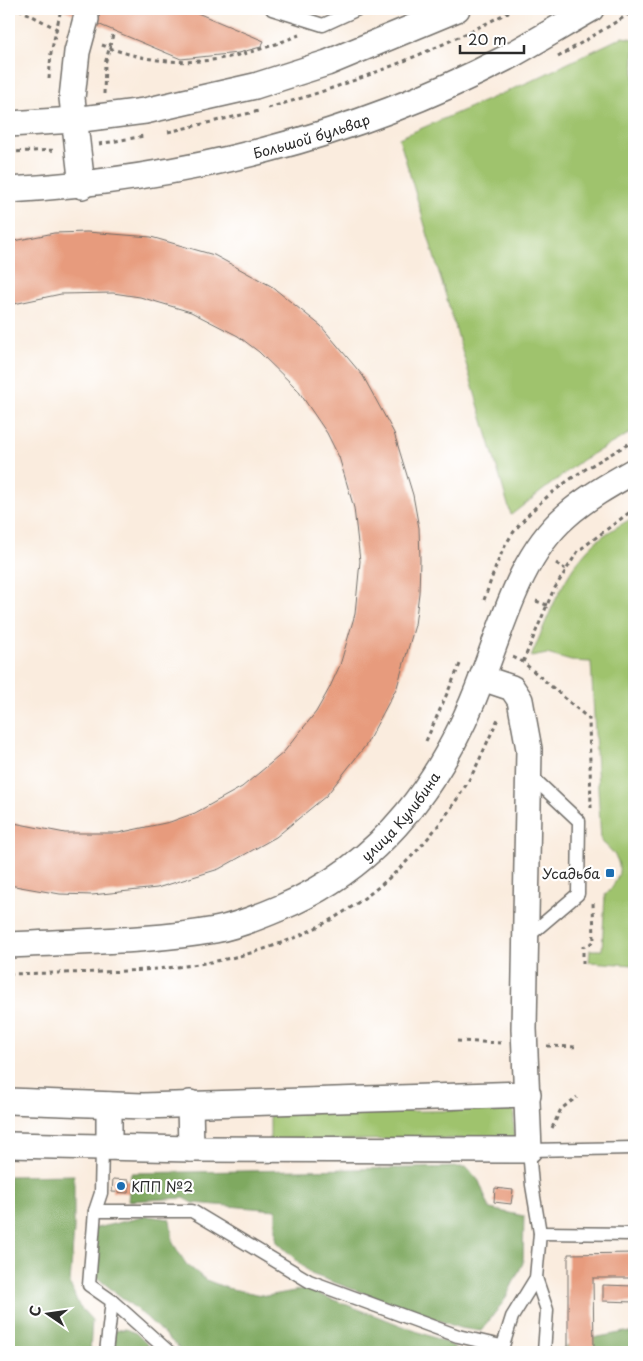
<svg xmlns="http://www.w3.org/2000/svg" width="643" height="1361" font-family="'Playpen Sans',sans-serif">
  <rect width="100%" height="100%" fill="#fff"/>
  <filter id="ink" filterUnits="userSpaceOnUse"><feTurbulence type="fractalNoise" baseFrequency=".02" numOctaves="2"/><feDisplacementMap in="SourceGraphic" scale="10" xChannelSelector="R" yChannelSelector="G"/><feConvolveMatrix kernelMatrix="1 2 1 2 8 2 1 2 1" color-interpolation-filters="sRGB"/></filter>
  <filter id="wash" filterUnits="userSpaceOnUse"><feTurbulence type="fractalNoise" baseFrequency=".0096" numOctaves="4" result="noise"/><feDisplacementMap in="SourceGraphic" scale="20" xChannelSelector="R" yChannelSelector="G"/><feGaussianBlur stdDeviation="1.12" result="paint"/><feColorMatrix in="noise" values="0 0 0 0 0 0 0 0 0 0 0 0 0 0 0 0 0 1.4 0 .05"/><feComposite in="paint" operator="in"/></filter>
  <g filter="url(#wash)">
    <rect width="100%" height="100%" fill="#faecde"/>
    <g fill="#9fc36d" stroke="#65774c">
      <polygon points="622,37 634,39 634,431 582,460 511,515 399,138 531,81"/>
      <path d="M634 517V965L589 962 590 950H602L605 895C625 874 624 860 601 841L591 662 571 661 547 654 531 657C547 620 561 578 589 548 601 535 619 526 634 517Z"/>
      <polygon points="514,1110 514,1138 270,1141 270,1113"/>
    </g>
    <g fill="#7fa960" stroke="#556a46">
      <polygon points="467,1167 479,1181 490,1209 524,1216 523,1263 504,1301 481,1331 460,1328 311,1274 276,1241 276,1210 193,1203 184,1198 128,1201 131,1173"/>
      <polygon points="74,1175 74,1229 70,1284 79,1306 92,1320 90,1352 9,1352 9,1176"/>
      <polygon points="147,1216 170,1219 173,1243 186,1264 206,1280 227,1288 267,1296 305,1289 448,1343 461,1352 183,1352 146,1317 95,1276 88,1230"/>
      <polygon points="125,1329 136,1333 155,1352 115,1352 114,1331"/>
      <polygon points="625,1332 634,1334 634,1352 557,1352 577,1341"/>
    </g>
    <g id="blocks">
      <g fill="#e79b7d">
        <polygon points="62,9 188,9 264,41 261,47 238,53 181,59"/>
        <polygon points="87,232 151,237 214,255 271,286 321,326 363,376 394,433 413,495 419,528 420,560 419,593 415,625 397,687 366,745 326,796 276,837 219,869 157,888 92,895 60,894 9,885 9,822 65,833 118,833 170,822 195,813 242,787 283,753 316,712 329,689 340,665 355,614 360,561 354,508 339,457 327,433 297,389 259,352 238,336 191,312 140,297 113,293 61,294 9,305 9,242 54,233"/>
        <polygon points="113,1179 129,1180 128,1193 112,1192"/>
        <polygon points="495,1188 513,1190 511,1204 494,1202"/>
        <polygon points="634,1253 634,1278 593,1278 594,1348 568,1348 568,1254"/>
        <polygon points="603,1285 634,1286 634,1302 603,1301"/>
      </g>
    </g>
  </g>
  <g filter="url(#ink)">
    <use href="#blocks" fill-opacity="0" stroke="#736f6a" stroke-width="1"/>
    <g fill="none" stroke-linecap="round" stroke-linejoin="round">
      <defs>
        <g id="lane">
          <polyline points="272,9 323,25 358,9"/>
          <polyline points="525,939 578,894 579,821 528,773"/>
          <polyline points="102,1147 101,1193 95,1211 89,1285 112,1301 106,1352"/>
          <polyline points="95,1211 192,1211 309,1281 458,1336 501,1346"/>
          <polyline points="540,1233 634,1234"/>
          <polyline points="536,1278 547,1310 544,1352"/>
          <polyline points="112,1301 169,1352"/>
          <polyline points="501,1352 512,1317 536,1278 540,1233 532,1185 529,1150 634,1148"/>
        </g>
        <g id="street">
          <polyline points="9,124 74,120 145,111 255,86 327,63 457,9"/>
          <polyline points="82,186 72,98 77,52 86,19"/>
          <path id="s1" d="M9 190C180 180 353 138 506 58 535 42 563 25 591 9"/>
          <path id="s2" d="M9 945C77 941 148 942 215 930 237 926 259 917 280 908 384 865 445 778 483 675 504 621 521 555 566 516 586 498 611 484 634 471"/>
          <polyline points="9,1101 143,1106 528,1094"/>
          <polyline points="190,1103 191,1149"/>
          <polyline points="109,1105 109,1147"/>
          <polyline points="9,1145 191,1149 529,1150 524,1029 529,749 520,700 512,688 482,678"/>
        </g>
      </defs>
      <use href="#lane" stroke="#736f6a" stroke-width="15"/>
      <use href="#street" stroke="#736f6a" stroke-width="28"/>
      <g stroke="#736f6a" stroke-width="3" stroke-dasharray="4 4" stroke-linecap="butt">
        <polyline points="19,9 57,29"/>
        <path d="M102 45C172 73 231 63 299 35"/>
        <polyline points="558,57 634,11"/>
        <polyline points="49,79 51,53 61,9"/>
        <polyline points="104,94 105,64 114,31"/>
        <path d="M268 108C353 84 436 51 514 9"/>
        <polyline points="168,132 259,111"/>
        <polyline points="99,144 144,136"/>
        <polyline points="9,152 56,150"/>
        <polyline points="556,563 565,569"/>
        <path d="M484 600C492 578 499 553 513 533 544 491 589 466 634 441"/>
        <polyline points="536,601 547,605"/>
        <polyline points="513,657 523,662 589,719 591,808"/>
        <polyline points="523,662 553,591 578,551 634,509"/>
        <polyline points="426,741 461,662"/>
        <polyline points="583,964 583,947 594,942 593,902"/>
        <path d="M9 974C79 972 152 974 221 960 328 939 409 878 466 785 479 764 488 739 499 717"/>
        <polyline points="457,1041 502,1043"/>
        <polyline points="547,1046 579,1047"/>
        <polyline points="552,1128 561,1109 577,1097"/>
      </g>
      <use href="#lane" stroke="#fff" stroke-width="12"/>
      <use href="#street" stroke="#fff" stroke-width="25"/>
    </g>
  </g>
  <g fill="#1f6fb2" stroke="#fff" stroke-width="2">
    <rect x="605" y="868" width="10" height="10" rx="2.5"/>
    <circle cx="121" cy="1186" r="5"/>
  </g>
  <g text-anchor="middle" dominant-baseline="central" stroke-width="4.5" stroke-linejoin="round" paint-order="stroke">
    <g font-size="14" fill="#2b2b2b" stroke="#fff">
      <text stroke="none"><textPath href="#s1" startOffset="308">Большой бульвар</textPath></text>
      <text stroke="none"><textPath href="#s2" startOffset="429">улица Кулибина</textPath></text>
    </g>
    <g font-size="14" fill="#2b2b2b" stroke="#fff" text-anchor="end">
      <text x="600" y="873">Усадьба</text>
      <text x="131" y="1186" text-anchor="start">КПП №2</text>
    </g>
  </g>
  <rect width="643" height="1361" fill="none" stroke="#fff" stroke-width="30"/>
  <g transform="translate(48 1314) rotate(283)" stroke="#ffffff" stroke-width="4" paint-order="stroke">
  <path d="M0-4L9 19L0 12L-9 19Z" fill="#2b2b2b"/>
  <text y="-8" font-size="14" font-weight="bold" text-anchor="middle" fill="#2b2b2b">С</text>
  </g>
  <path d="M460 45v8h64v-8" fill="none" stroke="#2b2b2b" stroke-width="2.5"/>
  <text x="468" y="45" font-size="15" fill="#2b2b2b" stroke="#ffffff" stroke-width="4" paint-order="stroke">20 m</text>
</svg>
